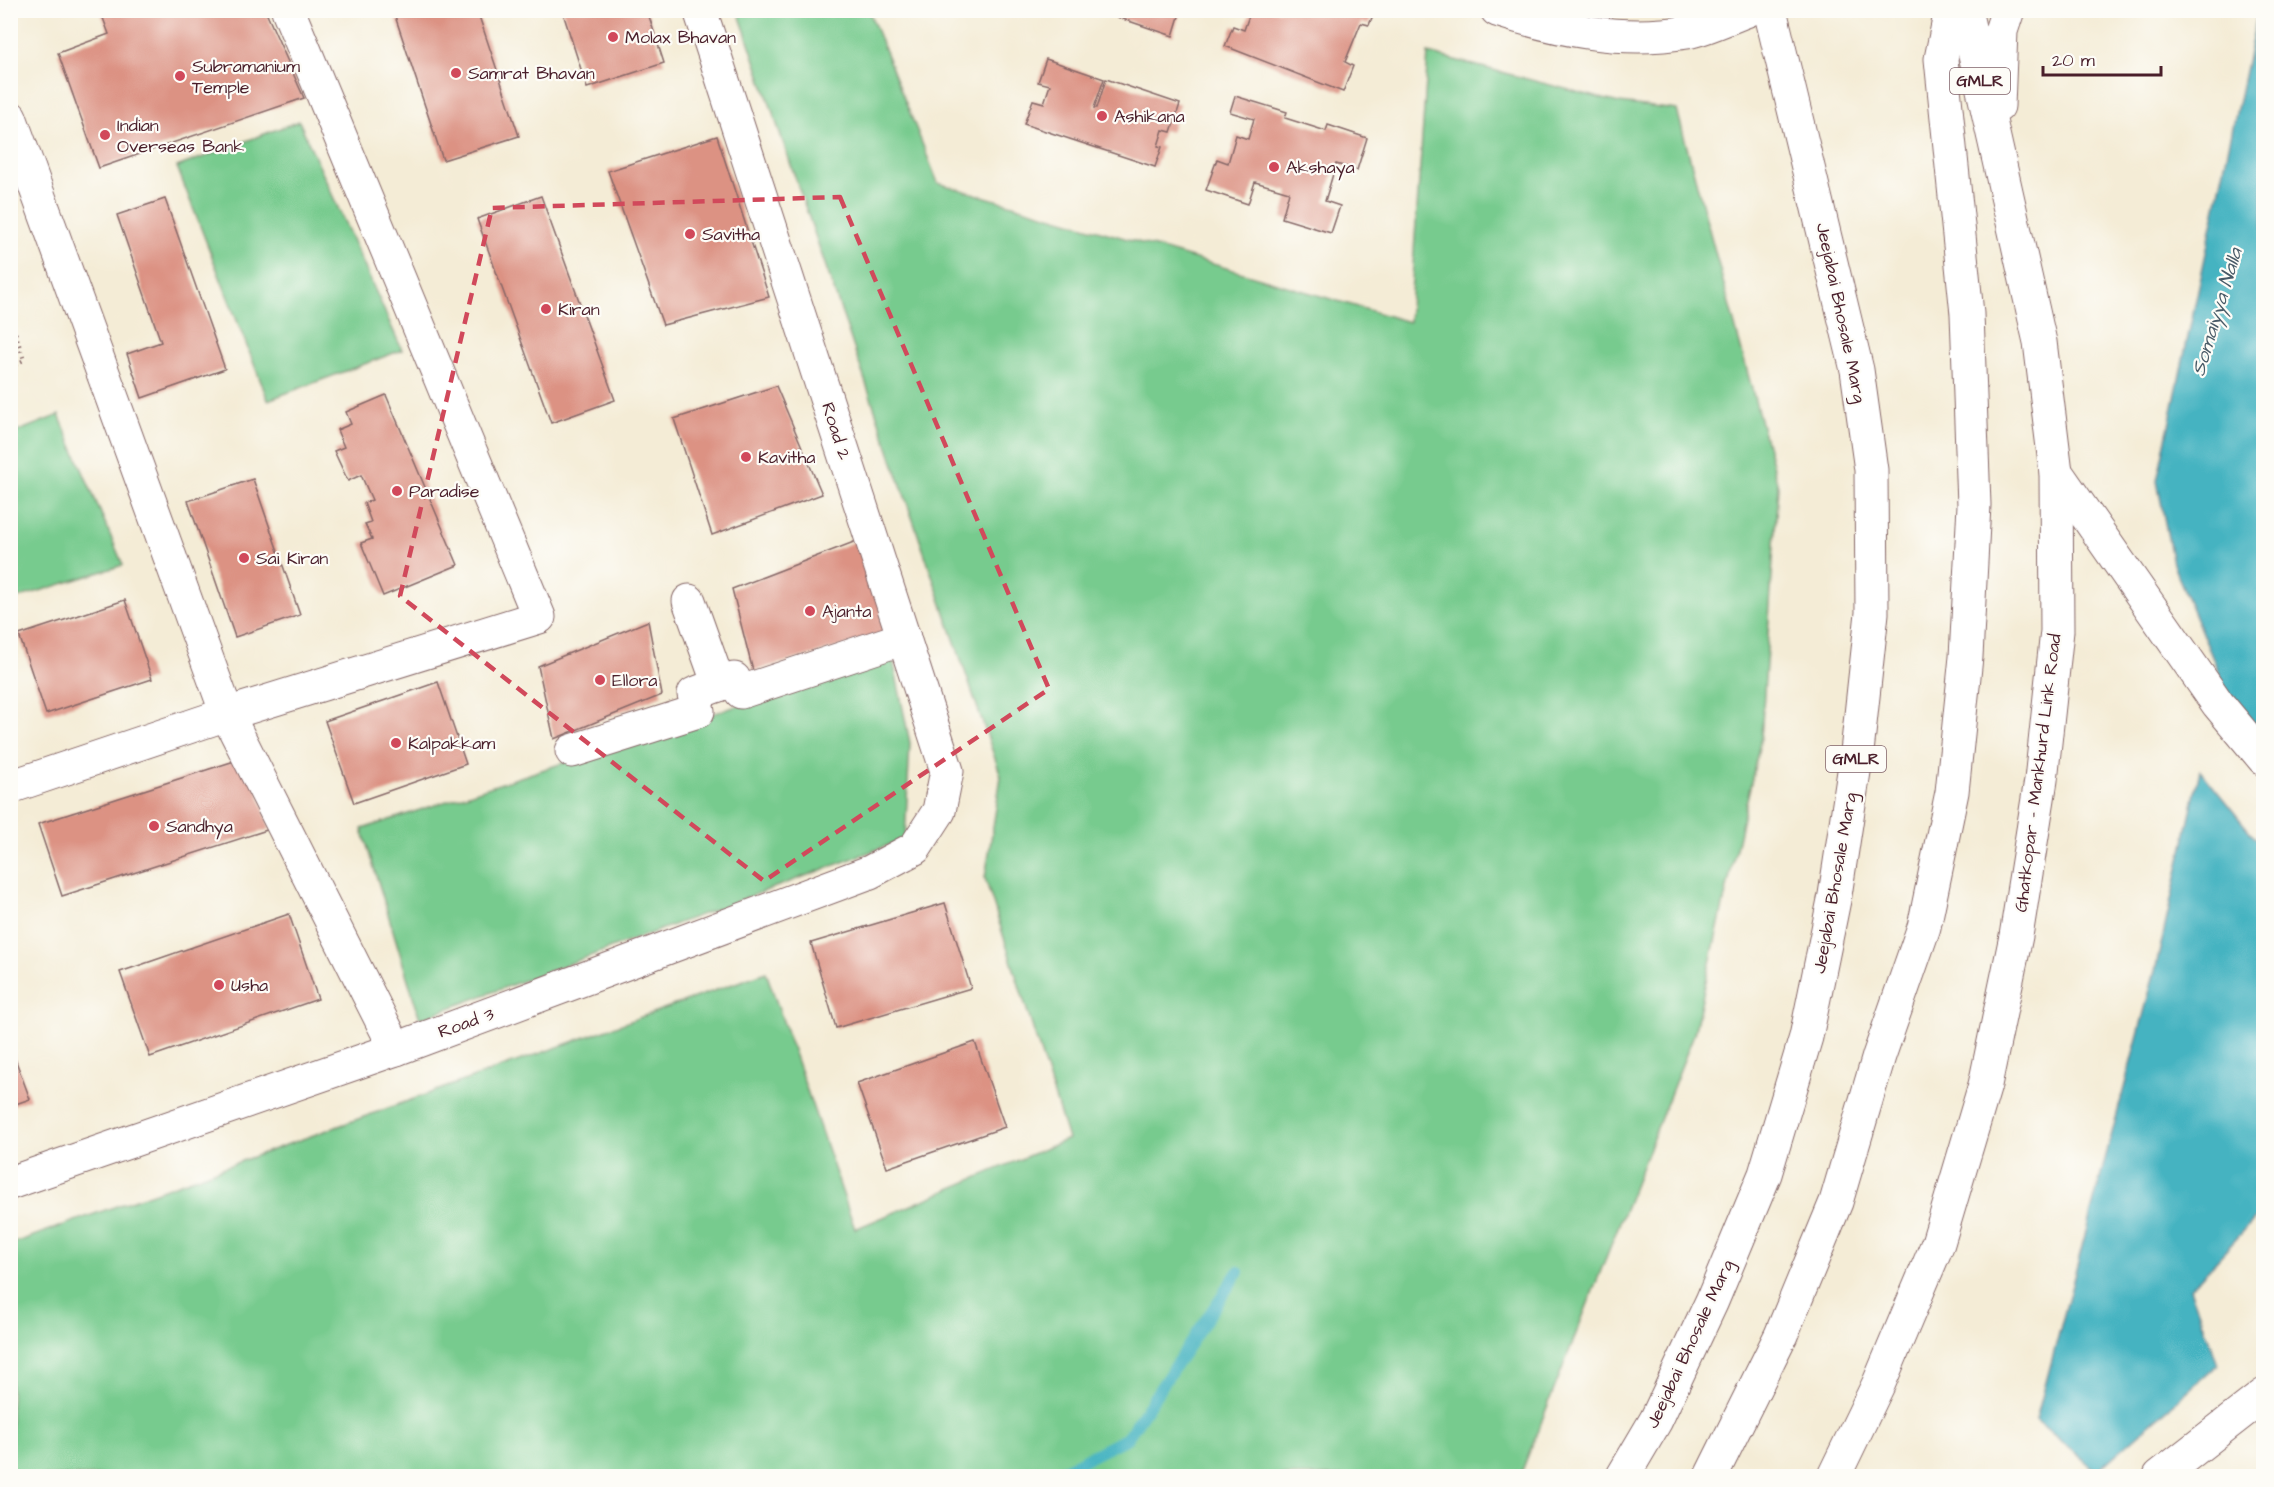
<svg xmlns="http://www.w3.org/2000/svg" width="2274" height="1487" font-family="'Architects Daughter',sans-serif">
  <rect width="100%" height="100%" fill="#fdfcf7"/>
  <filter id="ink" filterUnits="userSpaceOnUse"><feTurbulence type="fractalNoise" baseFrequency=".0167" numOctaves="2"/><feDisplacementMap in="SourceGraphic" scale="12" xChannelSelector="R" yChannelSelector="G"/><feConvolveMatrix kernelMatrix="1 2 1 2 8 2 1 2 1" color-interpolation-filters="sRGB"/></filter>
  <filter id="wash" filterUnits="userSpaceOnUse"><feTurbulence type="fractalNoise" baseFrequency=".008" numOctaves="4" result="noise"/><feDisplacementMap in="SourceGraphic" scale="24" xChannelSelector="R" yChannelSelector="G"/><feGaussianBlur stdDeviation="1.35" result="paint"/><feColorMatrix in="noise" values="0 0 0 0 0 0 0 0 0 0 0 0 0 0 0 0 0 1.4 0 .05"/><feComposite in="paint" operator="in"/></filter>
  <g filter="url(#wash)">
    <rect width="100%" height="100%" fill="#f4ecd6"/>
    <g fill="#77cb8e" stroke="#60755c" stroke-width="1.5">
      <polygon points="738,11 869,11 938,183 1409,322 1428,53 1619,103 1677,110 1778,486 1761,738 1694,1034 1520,1476 11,1476 11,1244 766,972 855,1229 1068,1139 985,878 1001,776"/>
      <polygon points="299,121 402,350 268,400 177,167"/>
      <polygon points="59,415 123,565 11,600 11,434"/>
      <polygon points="892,655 910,743 905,839 420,1019 362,829"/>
    </g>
    <g fill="#45b3c1" stroke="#486976" stroke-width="1.5">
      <polygon points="2258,11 2263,11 2263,745 2229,697 2173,564 2157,481"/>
      <polygon points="2200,770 2263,848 2263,1210 2190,1289 2218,1364 2097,1471 2036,1420 2156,967"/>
    </g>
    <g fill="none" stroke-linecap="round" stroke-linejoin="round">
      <polyline stroke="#45b3c1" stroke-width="12" points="1052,1476 1127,1438 1238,1272"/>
    </g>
    <g id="blocks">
      <g fill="#dc9283">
        <polygon points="100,10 217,10 219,13 227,10 265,10 304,98 99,168 58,53 109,34"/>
        <polygon points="393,10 477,10 519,136 443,160"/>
        <polygon points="562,10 647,10 664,63 587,88"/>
        <polygon points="1106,10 1181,10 1173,36 1105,13"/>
        <polygon points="1251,10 1375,10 1369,25 1361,23 1345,62 1353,66 1343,92 1225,46 1233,26 1244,30"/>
        <polygon points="1046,59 1104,79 1094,108 1097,108 1106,79 1180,104 1171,132 1163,130 1158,146 1162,147 1155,167 1024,124 1033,100 1044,103 1050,85 1038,82"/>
        <polygon points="1235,96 1287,112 1285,118 1326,131 1328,125 1367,138 1357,170 1336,164 1325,201 1340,206 1331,233 1282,218 1289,192 1255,182 1248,204 1206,190 1217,159 1228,163 1236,135 1248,139 1254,119 1230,112"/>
        <polygon points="717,136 769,297 663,325 608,171"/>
        <polygon points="541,196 615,400 551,423 477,219"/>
        <polygon points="165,199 225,369 142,398 127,354 161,342 117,215"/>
        <polygon points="776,386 822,494 712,535 674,419"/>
        <polygon points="386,395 458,565 383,596 361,543 372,539 365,524 371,522 364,503 372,500 361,475 348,481 334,451 344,447 337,430 351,424 346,412"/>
        <polygon points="253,479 300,615 235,637 188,501"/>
        <polygon points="859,540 890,633 753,671 732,589"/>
        <polygon points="125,600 152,679 46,714 19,635"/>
        <polygon points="648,621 662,695 554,739 538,666"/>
        <polygon points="438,682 466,764 354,803 325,721"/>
        <polygon points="247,757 270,829 62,896 38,824"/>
        <polygon points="945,903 971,988 836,1028 811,943"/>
        <polygon points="289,914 318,999 150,1057 120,972"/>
        <polygon points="975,1042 1005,1127 887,1168 857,1083"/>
        <polygon points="10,1045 30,1099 10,1106"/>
      </g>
    </g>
  </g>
  <g filter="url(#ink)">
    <use href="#blocks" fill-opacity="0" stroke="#866767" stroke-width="1.5"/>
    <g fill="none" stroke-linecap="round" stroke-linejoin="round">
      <defs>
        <g id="minor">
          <path d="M1497 10C1559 30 1622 43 1687 32 1707 28 1729 17 1748 10"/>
          <polyline points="10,117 227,714 396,1049"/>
          <polyline points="2056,472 2218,704 2264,759"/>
          <polyline points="689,601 719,685"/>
          <polyline points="572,751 698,711 694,694 734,679 741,692 904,638"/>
          <polyline points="10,787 227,714 539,617 288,10"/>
          <polyline points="10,1183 396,1049 870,872 915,848 939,811 947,771 700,10"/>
          <polyline points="2160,1476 2264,1395"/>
        </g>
        <g id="highway">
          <polyline points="1998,106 2001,31 2008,10"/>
          <polyline points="1623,1476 1656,1420 1712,1301 1765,1174 1806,1037 1835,895 1857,752 1872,613 1871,470 1857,370 1770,10"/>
          <polyline points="1711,1476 1781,1335 1836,1202 1879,1056 1924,927 1952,792 1966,657 1974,505 1967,314 1941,59 1951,10"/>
          <polyline points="1834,1476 1879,1383 1938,1243 1985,1085 2016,936 2041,780 2057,631 2056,472 2040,342 1965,10"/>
        </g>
      </defs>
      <use href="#minor" stroke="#866767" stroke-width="35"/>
      <use href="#highway" stroke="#866767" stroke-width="35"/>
      <polyline stroke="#866767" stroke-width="4" stroke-dasharray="1.5 4.5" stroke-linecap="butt" points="10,316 24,360 10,367"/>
      <use href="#minor" stroke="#fff" stroke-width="33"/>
      <use href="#highway" stroke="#fff" stroke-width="33"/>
    </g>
  </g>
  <path fill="none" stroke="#d1495b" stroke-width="4.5" stroke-dasharray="12 8" stroke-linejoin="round" d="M840 197 1049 689 764 881 400 596 492 208Z"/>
  <g fill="#d1495b" stroke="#fdfcf7" stroke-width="2">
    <circle cx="613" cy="37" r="6"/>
    <circle cx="456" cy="73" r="6"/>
    <circle cx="180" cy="76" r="6"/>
    <circle cx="1102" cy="116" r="6"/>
    <circle cx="105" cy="135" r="6"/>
    <circle cx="1274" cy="167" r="6"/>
    <circle cx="690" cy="234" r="6"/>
    <circle cx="546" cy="309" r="6"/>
    <circle cx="746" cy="457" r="6"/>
    <circle cx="397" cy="491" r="6"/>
    <circle cx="244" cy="558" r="6"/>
    <circle cx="810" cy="611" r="6"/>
    <circle cx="600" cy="680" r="6"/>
    <circle cx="396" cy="743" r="6"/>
    <circle cx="154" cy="826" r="6"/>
    <circle cx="219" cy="985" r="6"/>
  </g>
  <g text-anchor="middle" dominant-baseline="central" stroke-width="4.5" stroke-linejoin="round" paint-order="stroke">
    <g fill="#fdfcf7" stroke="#806168" stroke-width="1.5">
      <rect x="1950" y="68" width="60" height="26" rx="4.5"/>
      <rect x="1826" y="746" width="60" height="26" rx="4.5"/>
    </g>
    <g font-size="16" font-weight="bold" fill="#4a1f2b">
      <text x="1980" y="81">GMLR</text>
      <text x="1856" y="759">GMLR</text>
    </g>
    <g font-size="18" fill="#4a1f2b" stroke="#fdfcf7" text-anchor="start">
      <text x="625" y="37">Molax Bhavan</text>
      <text x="192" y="66">Subramanium<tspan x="192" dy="21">Temple</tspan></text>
      <text x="468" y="73">Samrat Bhavan</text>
      <text x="1114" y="116">Ashikana</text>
      <text x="117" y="125">Indian<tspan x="117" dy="21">Overseas Bank</tspan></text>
      <text x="1286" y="167">Akshaya</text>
      <text x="702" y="234">Savitha</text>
      <text x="558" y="309">Kiran</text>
      <text x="758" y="457">Kavitha</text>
      <text x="409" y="491">Paradise</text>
      <text x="256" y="558">Sai Kiran</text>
      <text x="822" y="611">Ajanta</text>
      <text x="612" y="680">Ellora</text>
      <text x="408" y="743">Kalpakkam</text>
      <text x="166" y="826">Sandhya</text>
      <text x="231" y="985">Usha</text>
    </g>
    <g font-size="18" fill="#4a1f2b" stroke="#fdfcf7">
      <text transform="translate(1841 313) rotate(78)">Jeejabai Bhosale Marg</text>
      <text transform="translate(836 431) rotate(72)">Road 2</text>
      <text transform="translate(2038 773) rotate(-83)">Ghatkopar - Mankhurd Link Road</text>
      <text transform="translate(1835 883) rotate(-80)">Jeejabai Bhosale Marg</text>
      <text transform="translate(466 1023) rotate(-20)">Road 3</text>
      <text transform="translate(1690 1344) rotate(-65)">Jeejabai Bhosale Marg</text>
    </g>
    <g font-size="20" font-style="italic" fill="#485a67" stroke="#fdfcf7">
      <text transform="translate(2217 312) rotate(-73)">Somaiyya Nalla</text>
    </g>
  </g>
  <rect width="2274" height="1487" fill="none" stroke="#fdfcf7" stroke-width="36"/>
  <path d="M2043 66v9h118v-9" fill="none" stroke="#4a1f2b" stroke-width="3"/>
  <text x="2052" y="66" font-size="18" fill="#4a1f2b" stroke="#fdfcf7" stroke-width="4.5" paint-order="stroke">20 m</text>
</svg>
